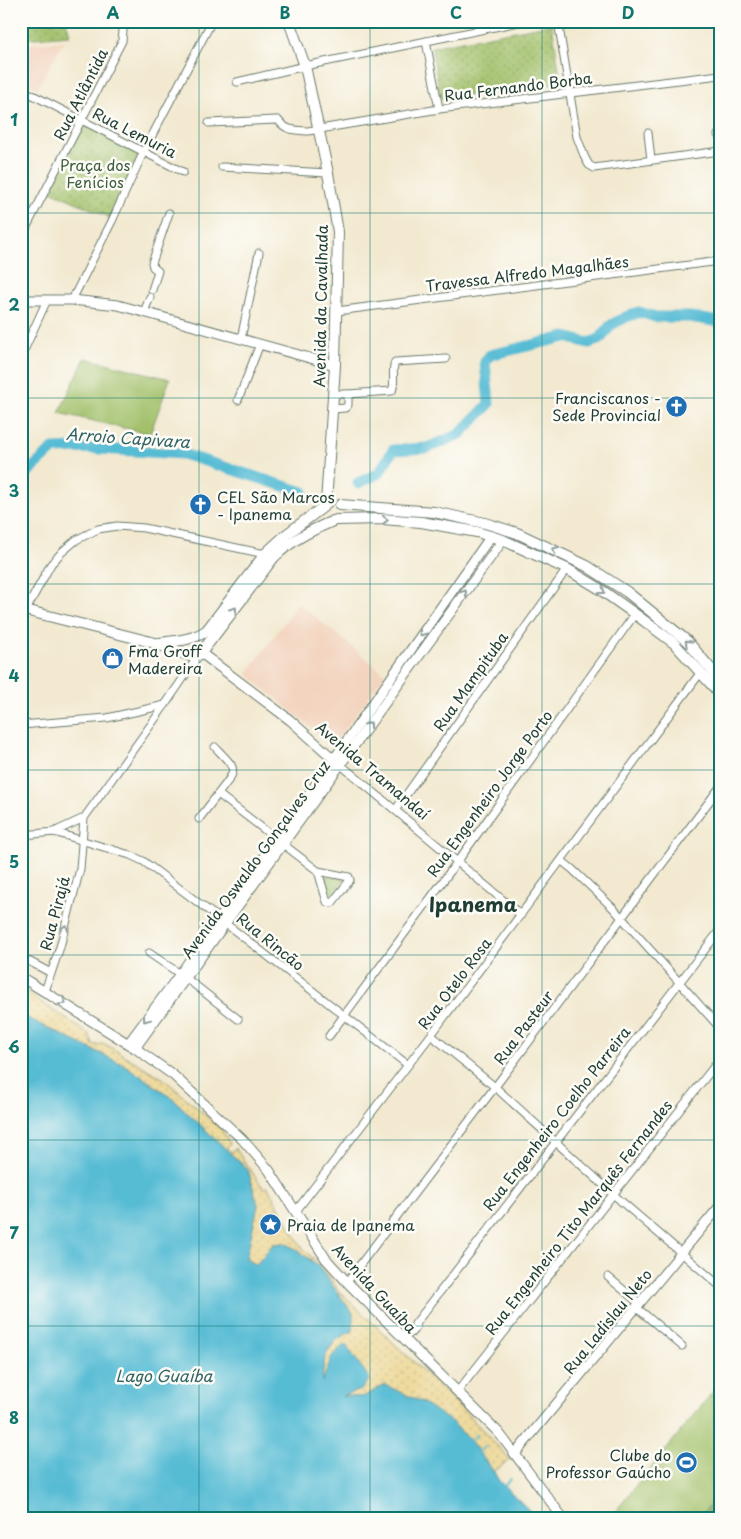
<svg xmlns="http://www.w3.org/2000/svg" width="741" height="1539" font-family="'Playpen Sans',sans-serif">
  <defs>
    <pattern id="forest-firs" width="22" height="20" patternUnits="userSpaceOnUse" patternTransform="scale(1.25)"><rect width="22" height="20" fill="#80a65c"/><path d="M5 1l3.5 6h-7zM16 11l3.5 6h-7z" fill="#68884d"/></pattern>
    <pattern id="sand-dots" width="8" height="8" patternUnits="userSpaceOnUse" patternTransform="scale(1.25)"><rect width="8" height="8" fill="#eeda9e"/><path d="M2 2h.1M6 6h.1" fill="none" stroke="#ccbc89" stroke-width="1.8" stroke-linecap="round"/></pattern>
    <pattern id="park-dots" width="8" height="8" patternUnits="userSpaceOnUse" patternTransform="scale(1.25)"><rect width="8" height="8" fill="#a0bf67"/><path d="M2 2h.1M6 6h.1" fill="none" stroke="#829c56" stroke-width="1.8" stroke-linecap="round"/></pattern>
  </defs>
  <rect width="100%" height="100%" fill="#fdfcf7"/>
  <filter id="ink" filterUnits="userSpaceOnUse"><feTurbulence type="fractalNoise" baseFrequency=".02" numOctaves="2"/><feDisplacementMap in="SourceGraphic" scale="10" xChannelSelector="R" yChannelSelector="G"/><feConvolveMatrix kernelMatrix="1 2 1 2 8 2 1 2 1" color-interpolation-filters="sRGB"/></filter>
  <filter id="wash" filterUnits="userSpaceOnUse"><feTurbulence type="fractalNoise" baseFrequency=".0096" numOctaves="4" result="noise"/><feDisplacementMap in="SourceGraphic" scale="20" xChannelSelector="R" yChannelSelector="G"/><feGaussianBlur stdDeviation="1.12" result="paint"/><feColorMatrix in="noise" values="0 0 0 0 0 0 0 0 0 0 0 0 0 0 0 0 0 1.4 0 .05"/><feComposite in="paint" operator="in"/></filter>
  <g filter="url(#wash)">
    <rect width="100%" height="100%" fill="#f2e9d0"/>
    <g fill="#f3d4bf">
      <polygon points="64,41 37,88 21,80 21,45"/>
      <polygon points="298,603 385,674 333,746 247,674"/>
    </g>
    <g fill="#a0bf67" stroke="#607e4e">
      <polygon points="85,358 170,379 150,434 59,413"/>
      <polygon points="720,1383 720,1493 699,1518 610,1518"/>
    </g>
    <polygon fill="url(#forest-firs)" stroke="#507248" points="720,1493 720,1518 699,1518"/>
    <polygon fill="url(#sand-dots)" stroke="#868c69" points="21,989 89,1034 93,1045 105,1044 164,1079 222,1130 230,1144 227,1148 231,1152 235,1148 264,1189 267,1186 301,1246 324,1269 340,1292 457,1403 510,1459 494,1472 470,1441 453,1423 385,1385 363,1397 340,1396 321,1384 325,1355 339,1337 353,1331 338,1293 317,1265 299,1251 285,1243 273,1244 256,1265 246,1258 258,1205 248,1170 171,1097 126,1066 21,1015"/>
    <g fill="url(#park-dots)" stroke="#607e4e">
      <polygon points="21,21 66,21 70,35 21,39"/>
      <polygon points="552,24 561,83 441,99 431,47"/>
      <polygon points="83,123 142,153 111,218 48,190"/>
      <polygon points="323,875 345,879 330,898"/>
    </g>
    <path fill="#56bcd4" stroke="#3a7c84" d="M21 1015 126 1066 171 1097 248 1170 258 1205 246 1258 256 1265 273 1244 285 1243 299 1251 317 1265 353 1313V1331C326 1342 324 1355 322 1382L332 1356 345 1344 370 1379 361 1390 342 1396 363 1397 385 1385 422 1402 453 1423 470 1441 494 1472 499 1481 527 1508 535 1518H21Z"/>
    <g fill="none" stroke-linecap="round" stroke-linejoin="round">
      <g stroke="#56bcd4" stroke-width="2">
        <polyline points="470,1441 478,1434"/>
        <polyline points="478,1452 486,1446"/>
        <polyline points="504,1487 510,1479"/>
      </g>
      <g stroke="#56bcd4" stroke-width="11">
        <polyline points="21,483 28,472 53,449 84,448 183,454 303,492"/>
        <polyline points="358,483 379,473 393,450 427,448 460,434 489,404 485,362 490,355 565,337 589,343 600,339 611,325 626,317 639,312 656,317 690,317 720,322"/>
      </g>
    </g>
  </g>
  <g filter="url(#ink)">
    <g fill="none" stroke-linecap="round" stroke-linejoin="round">
      <defs>
        <g id="minor">
          <polyline points="558,21 577,137 585,158 589,165 594,168 720,151"/>
          <polyline points="426,41 439,109"/>
          <polyline points="237,82 305,66 524,21"/>
          <polyline points="21,89 183,172"/>
          <path d="M209 123 276 120H278C286 131 295 130 308 131L439 109 720 75"/>
          <polyline points="648,133 651,160"/>
          <polyline points="718,135 720,135"/>
          <polyline points="222,167 328,173"/>
          <polyline points="21,238 122,41 124,21"/>
          <polyline points="152,290 158,271 153,267 152,263 169,213"/>
          <polyline points="72,300 112,221 144,151 212,21"/>
          <polyline points="337,311 720,261"/>
          <polyline points="144,312 150,297"/>
          <polyline points="241,339 259,253"/>
          <polyline points="21,357 47,300"/>
          <path d="M348 394 392 391C396 382 391 371 395 362L446 359"/>
          <polyline points="238,400 260,344"/>
          <polyline points="333,409 345,408 348,405 348,394 333,394"/>
          <polyline points="719,568 720,568"/>
          <polyline points="21,619 51,564 62,552 76,540 98,529 117,526 144,528 265,554"/>
          <polyline points="21,725 107,718 165,705"/>
          <path d="M215 747C238 771 238 768 218 794L318 871 349 877 350 880 332 903 327 902 318 871"/>
          <polyline points="341,765 521,915"/>
          <polyline points="396,809 567,569"/>
          <polyline points="199,819 218,794"/>
          <polyline points="21,827 24,835 21,841"/>
          <polyline points="54,832 84,818"/>
          <path d="M24 835 54 832 130 855 143 861C233 928 320 997 408 1065"/>
          <polyline points="562,861 572,869 613,908 720,1028"/>
          <polyline points="149,953 186,978 238,1019"/>
          <polyline points="21,957 51,973"/>
          <polyline points="45,991 60,947 80,869 84,818 165,705 199,655"/>
          <polyline points="431,1035 495,1087 622,1202 720,1286"/>
          <polyline points="329,1036 463,854 635,614"/>
          <polyline points="296,1211 431,1035 701,672"/>
          <polyline points="608,1277 639,1303"/>
          <polyline points="347,1282 495,1087 720,787"/>
          <polyline points="636,1307 682,1346"/>
          <polyline points="404,1338 407,1334 411,1333 416,1327 415,1324 720,930"/>
          <polyline points="458,1391 720,1059"/>
        </g>
        <g id="tertiary">
          <polyline points="21,300 72,300 118,305 335,365"/>
          <polyline points="201,653 290,720 337,762"/>
          <polyline points="21,977 135,1048 173,1075 242,1139 269,1170 326,1259 347,1282 499,1433 563,1518"/>
          <polyline points="128,1044 180,974 334,759 491,536"/>
          <polyline points="135,1048 503,540"/>
          <polyline points="515,1454 720,1206"/>
        </g>
        <g id="secondary">
          <polyline points="289,21 305,66 328,173 338,232 335,365 326,504"/>
          <polyline points="340,505 434,512 485,523 517,533 587,566 627,592 687,641 720,680"/>
          <polyline points="336,520 382,519 421,522 477,532 503,540 567,569 597,587 635,614 674,643 720,694"/>
          <path d="M21 609 155 643 190 656H196L201 653 274 557C293 539 310 531 333 521"/>
          <path d="M159 643C175 641 194 640 207 630L265 554 287 534 323 507"/>
        </g>
      </defs>
      <use href="#minor" stroke="#69796b" stroke-width="9"/>
      <use href="#tertiary" stroke="#69796b" stroke-width="11"/>
      <use href="#secondary" stroke="#69796b" stroke-width="12"/>
      <use href="#minor" stroke="#fff" stroke-width="7"/>
      <use href="#tertiary" stroke="#fff" stroke-width="9"/>
      <use href="#secondary" stroke="#fff" stroke-width="10"/>
    </g>
    <defs><path id="oneway-chevron" d="M-2-3.5L2.5 0L-2 3.5" fill="none" stroke-width="1.6" stroke-linecap="round" stroke-linejoin="round" transform="scale(1.25)"/></defs>
    <g stroke="#8f9e9a">
      <use href="#oneway-chevron" transform="translate(385 520) rotate(2)"/>
      <use href="#oneway-chevron" transform="translate(555 550) rotate(-155)"/>
      <use href="#oneway-chevron" transform="translate(602 591) rotate(35)"/>
      <use href="#oneway-chevron" transform="translate(464 593) rotate(-54)"/>
      <use href="#oneway-chevron" transform="translate(234 610) rotate(-54)"/>
      <use href="#oneway-chevron" transform="translate(422 633) rotate(125)"/>
      <use href="#oneway-chevron" transform="translate(688 643) rotate(-135)"/>
      <use href="#oneway-chevron" transform="translate(369 725) rotate(-55)"/>
      <use href="#oneway-chevron" transform="translate(65 928) rotate(-76)"/>
      <use href="#oneway-chevron" transform="translate(63 1002) rotate(32)"/>
      <use href="#oneway-chevron" transform="translate(146 1019) rotate(127)"/>
    </g>
  </g>
  <path fill="none" stroke="#0f766e" stroke-width="1" stroke-opacity="0.55" d="M199 21V1518M370 21V1518M542 21V1518M21 213H720M21 398H720M21 584H720M21 770H720M21 955H720M21 1140H720M21 1326H720"/>
  <defs>
    <symbol id="church-disc" viewBox="-11 -11 22 22"><circle r="9.5" fill="#1f6fb2" stroke="#fdfcf7"/><path d="M-1.2-6h2.4v3.5h3.3v2.4h-3.3V6h-2.4V-.1h-3.3v-2.4h3.3Z" fill="#fff"/></symbol>
    <symbol id="shop-disc" viewBox="-11 -11 22 22"><circle r="9.5" fill="#1f6fb2" stroke="#fdfcf7"/><path d="M-5-2.5h2.3a2.7 3.5 0 0 1 5.4 0H5L5.5 6h-11ZM-1.5-2.5h3a1.5 2.3 0 0 0-3 0Z" fill="#fff"/></symbol>
    <symbol id="sight-disc" viewBox="-11 -11 22 22"><circle r="9.5" fill="#1f6fb2" stroke="#fdfcf7"/><path d="M0-6L1.8-2.2L6-1.7L2.9 1.2L3.7 5.4L0 3.3L-3.7 5.4L-2.9 1.2L-6-1.7L-1.8-2.2Z" fill="#fff"/></symbol>
    <symbol id="stadium-disc" viewBox="-11 -11 22 22"><circle r="9.5" fill="#1f6fb2" stroke="#fdfcf7"/><path d="M0-5a6.5 5 0 1 0 0 10a6.5 5 0 1 0 0-10ZM-3.5-1.8h7v3.6h-7Z" fill="#fff"/></symbol>
  </defs>
  <g fill-rule="evenodd">
    <use href="#church-disc" x="664" y="394" width="25" height="25"/>
    <use href="#church-disc" x="188" y="492" width="25" height="25"/>
    <use href="#shop-disc" x="100" y="646" width="25" height="25"/>
    <use href="#sight-disc" x="258" y="1212" width="25" height="25"/>
    <use href="#stadium-disc" x="674" y="1450" width="25" height="25"/>
  </g>
  <g text-anchor="middle" dominant-baseline="central" stroke-width="5" stroke-linejoin="round" paint-order="stroke">
    <g font-size="15" fill="#1f3d34" stroke="#fdfcf7">
      <text transform="translate(518 86) rotate(-7)">Rua Fernando Borba</text>
      <text transform="translate(80 94) rotate(-63)">Rua Atlântida</text>
      <text transform="translate(135 132) rotate(27)">Rua Lemuria</text>
      <text transform="translate(527 273) rotate(-7)">Travessa Alfredo Magalhães</text>
      <text transform="translate(320 306) rotate(-89)">Avenida da Cavalhada</text>
      <text transform="translate(470 681) rotate(-55)">Rua Mampituba</text>
      <text transform="translate(373 770) rotate(40)">Avenida Tramandaí</text>
      <text transform="translate(489 793) rotate(-54)">Rua Engenheiro Jorge Porto</text>
      <text transform="translate(255 859) rotate(-54)">Avenida Oswaldo Gonçalves Cruz</text>
      <text transform="translate(54 913) rotate(-75)">Rua Pirajá</text>
      <text transform="translate(271 941) rotate(39)">Rua Rincão</text>
      <text transform="translate(454 983) rotate(-53)">Rua Otelo Rosa</text>
      <text transform="translate(523 1027) rotate(-53)">Rua Pasteur</text>
      <text transform="translate(556 1118) rotate(-52)">Rua Engenheiro Coelho Parreira</text>
      <text transform="translate(578 1217) rotate(-52)">Rua Engenheiro Tito Marquês Fernandes</text>
      <text transform="translate(375 1288) rotate(47)">Avenida Guaíba</text>
      <text transform="translate(607 1321) rotate(-51)">Rua Ladislau Neto</text>
    </g>
    <g font-size="15" fill="#3f5e41" stroke="#fdfcf7">
      <text x="95" y="164">Praça dos<tspan x="95" dy="17">Fenícios</tspan></text>
    </g>
    <g font-size="15" fill="#1f3d34" stroke="#fdfcf7" text-anchor="start">
      <text x="661" y="397" text-anchor="end">Franciscanos -<tspan x="661" dy="17">Sede Provincial</tspan></text>
      <text x="217" y="496">CEL São Marcos<tspan x="217" dy="17">- Ipanema</tspan></text>
      <text x="128" y="650">Fma Groff<tspan x="128" dy="17">Madereira</tspan></text>
      <text x="287" y="1224">Praia de Ipanema</text>
      <text x="671" y="1454" text-anchor="end">Clube do<tspan x="671" dy="17">Professor Gaúcho</tspan></text>
    </g>
    <g font-size="16" font-style="italic" fill="#306364" stroke="#fdfcf7">
      <text transform="translate(128 437) rotate(4)">Arroio Capivara</text>
      <text x="164" y="1375">Lago Guaíba</text>
    </g>
    <g font-size="20" font-weight="bold" fill="#1f3d34" stroke="#fdfcf7">
      <text x="473" y="904">Ipanema</text>
    </g>
  </g>
  <rect width="741" height="1539" fill="none" stroke="#fdfcf7" stroke-width="55"/>
  <rect x="28" y="28" width="686" height="1484" fill="none" stroke="#0f766e" stroke-width="2"/>
  <g font-size="16" text-anchor="middle" font-weight="bold" fill="#0f766e">
    <text x="113" y="19">A</text>
    <text x="285" y="19">B</text>
    <text x="456" y="19">C</text>
    <text x="628" y="19">D</text>
    <text x="14" y="126">1</text>
    <text x="14" y="311">2</text>
    <text x="14" y="497">3</text>
    <text x="14" y="682">4</text>
    <text x="14" y="868">5</text>
    <text x="14" y="1053">6</text>
    <text x="14" y="1239">7</text>
    <text x="14" y="1424">8</text>
  </g>
</svg>
